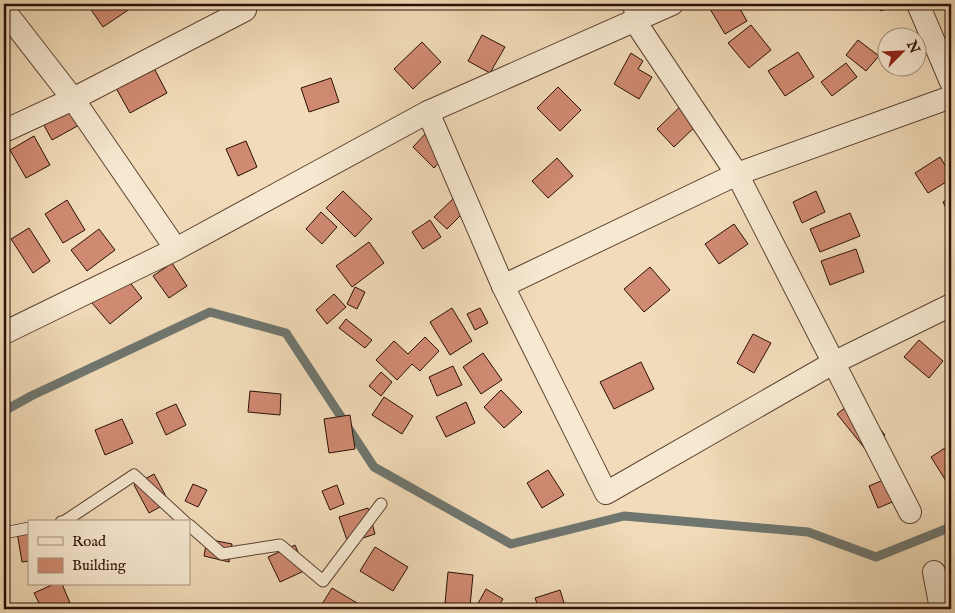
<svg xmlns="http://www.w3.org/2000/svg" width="955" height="613" font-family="'IM FELL English',serif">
  <rect width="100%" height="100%" fill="#f1dbb8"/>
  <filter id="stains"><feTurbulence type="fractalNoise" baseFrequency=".004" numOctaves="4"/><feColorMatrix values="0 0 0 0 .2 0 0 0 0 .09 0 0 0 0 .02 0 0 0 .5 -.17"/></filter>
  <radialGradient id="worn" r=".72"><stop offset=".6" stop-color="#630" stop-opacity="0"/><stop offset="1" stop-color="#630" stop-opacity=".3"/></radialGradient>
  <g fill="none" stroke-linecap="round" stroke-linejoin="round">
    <polyline stroke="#6f766f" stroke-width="9" points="4,411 31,396 210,312 286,333 374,467 511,544 624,516 808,532 876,557 951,527"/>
  </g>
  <g fill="#d08a72" stroke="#2b0f05">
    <polygon points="87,4 137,4 103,27"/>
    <polygon points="707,4 737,4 747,21 725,34"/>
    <polygon points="877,4 896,4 881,11"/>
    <polygon points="751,25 771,50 749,68 728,43"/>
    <polygon points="482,35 505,47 490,73 468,61"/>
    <polygon points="858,40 879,56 866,71 846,55"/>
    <polygon points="422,42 441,62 413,89 394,69"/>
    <polygon points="798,52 814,77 785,96 768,71"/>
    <polygon points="631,53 643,61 638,69 652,77 639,99 614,84"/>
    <polygon points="846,63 857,77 832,96 821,82"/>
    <polygon points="154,68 167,93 130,113 116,88"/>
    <polygon points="331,78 339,102 309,112 301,88"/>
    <polygon points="558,87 581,110 560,131 537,108"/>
    <polygon points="70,102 81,124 52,140 40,118"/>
    <polygon points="683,104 700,122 674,147 657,129"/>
    <polygon points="428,131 449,152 434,168 413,147"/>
    <polygon points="34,136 50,165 26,178 10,150"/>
    <polygon points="246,141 257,167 238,176 226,149"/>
    <polygon points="940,157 951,175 951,179 928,193 915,173"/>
    <polygon points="557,158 573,176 548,198 532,181"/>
    <polygon points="343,191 372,219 355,237 326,208"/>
    <polygon points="816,191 825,212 802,223 793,202"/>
    <polygon points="455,197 467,209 447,229 434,217"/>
    <polygon points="951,197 951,217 943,202"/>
    <polygon points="67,200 85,230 63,243 45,214"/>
    <polygon points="321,212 337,227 322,244 306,229"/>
    <polygon points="850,213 860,236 820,252 810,229"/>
    <polygon points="430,220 441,237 423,249 412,232"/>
    <polygon points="734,224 748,244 719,264 705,244"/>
    <polygon points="29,228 50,261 33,273 11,239"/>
    <polygon points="99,229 115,250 87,271 71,250"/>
    <polygon points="369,242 384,263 352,287 336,266"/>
    <polygon points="856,249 864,272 830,285 821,261"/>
    <polygon points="172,263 187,286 169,298 153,276"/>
    <polygon points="650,267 670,290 644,312 624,289"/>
    <polygon points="125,276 142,298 110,324 92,303"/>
    <polygon points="355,287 365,292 357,309 347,304"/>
    <polygon points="334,294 346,307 327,324 316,310"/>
    <polygon points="452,308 472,341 450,355 430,322"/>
    <polygon points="480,308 488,323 475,330 467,314"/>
    <polygon points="346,319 372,340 365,348 339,328"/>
    <polygon points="753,334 771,343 754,373 737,363"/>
    <polygon points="425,337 439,351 420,371 412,364 397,380 376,360 394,341 408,354"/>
    <polygon points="919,340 943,361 929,378 904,357"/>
    <polygon points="483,353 502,380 481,394 463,367"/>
    <polygon points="641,362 654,389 614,409 600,382"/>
    <polygon points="453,366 462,385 437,396 429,377"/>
    <polygon points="381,372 392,382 381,396 369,386"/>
    <polygon points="501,390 522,412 504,428 484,407"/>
    <polygon points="250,391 281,394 280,415 248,412"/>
    <polygon points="384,397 413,416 402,434 372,415"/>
    <polygon points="856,399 885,435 866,450 837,414"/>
    <polygon points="466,402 475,423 446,437 436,417"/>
    <polygon points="176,404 186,425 166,435 156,413"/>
    <polygon points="350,415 355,449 329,453 324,419"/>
    <polygon points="122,419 133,443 105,455 95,430"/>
    <polygon points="951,444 951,489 931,457"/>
    <polygon points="548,470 564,495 542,508 527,483"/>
    <polygon points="900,473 909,495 878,508 869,486"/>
    <polygon points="154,474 169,502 149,513 134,485"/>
    <polygon points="193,484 207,490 198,507 185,501"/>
    <polygon points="337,485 344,504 330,510 322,491"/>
    <polygon points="368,508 375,534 348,543 339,517"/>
    <polygon points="29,531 29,561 22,562 17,532"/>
    <polygon points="207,539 232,544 229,562 204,556"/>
    <polygon points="295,545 306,570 280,582 268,557"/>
    <polygon points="375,547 408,567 393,591 360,571"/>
    <polygon points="448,572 473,575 470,606 445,603"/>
    <polygon points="54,584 62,584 70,603 55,609 42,609 34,593"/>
    <polygon points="332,588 362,606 360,609 319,609"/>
    <polygon points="486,589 503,599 497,609 475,609"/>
    <polygon points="560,590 566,609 539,609 535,598"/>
  </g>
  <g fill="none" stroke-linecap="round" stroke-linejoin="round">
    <defs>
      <g id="service">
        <polyline points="627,4 634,20"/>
        <polyline points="61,522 65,521 134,475 185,522"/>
        <polyline points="189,525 222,554 280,545 323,581 381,504"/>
        <polyline points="4,533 29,528"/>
      </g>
      <g id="minor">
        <polyline points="918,4 951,82"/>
        <polyline points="4,10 73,99 176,249"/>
        <polyline points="634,20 737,174 910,512"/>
        <polyline points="428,112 503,286 606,493 833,363 951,305"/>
        <polyline points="4,131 73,99 245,10"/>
        <polyline points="503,286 737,174 951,97"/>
        <polyline points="4,333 176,249 428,112 672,4"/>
        <polyline points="934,572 941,609"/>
      </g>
    </defs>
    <use href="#service" stroke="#5c4232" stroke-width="13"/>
    <use href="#minor" stroke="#5c4232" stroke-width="24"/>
    <use href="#service" stroke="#f6e8d1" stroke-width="11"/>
    <use href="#minor" stroke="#f6e8d1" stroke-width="22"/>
  </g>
  <rect width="955" height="613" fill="none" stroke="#f1dbb8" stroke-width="20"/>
  <rect x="5" y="5" width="945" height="603" fill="none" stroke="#2b0f05" stroke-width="2.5"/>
  <rect x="10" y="10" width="935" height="593" fill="none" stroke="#2b0f05"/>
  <rect x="28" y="520" width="162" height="65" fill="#f6e8d1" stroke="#a5917f"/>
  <rect x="38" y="537" width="25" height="8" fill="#f6e8d1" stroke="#a5917f"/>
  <text x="72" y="546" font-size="15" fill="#2b0f05">Road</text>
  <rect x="38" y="558" width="25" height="15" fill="#d08a72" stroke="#a5917f"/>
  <text x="72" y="570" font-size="15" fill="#2b0f05">Building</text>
  <g transform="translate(902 52) rotate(66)"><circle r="24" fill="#f6e8d1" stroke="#a5917f"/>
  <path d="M0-4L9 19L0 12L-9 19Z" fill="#8f2418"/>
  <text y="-8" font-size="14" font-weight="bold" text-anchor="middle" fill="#2b0f05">N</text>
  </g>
  <rect width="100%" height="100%" filter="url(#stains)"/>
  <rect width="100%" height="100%" fill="url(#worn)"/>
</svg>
